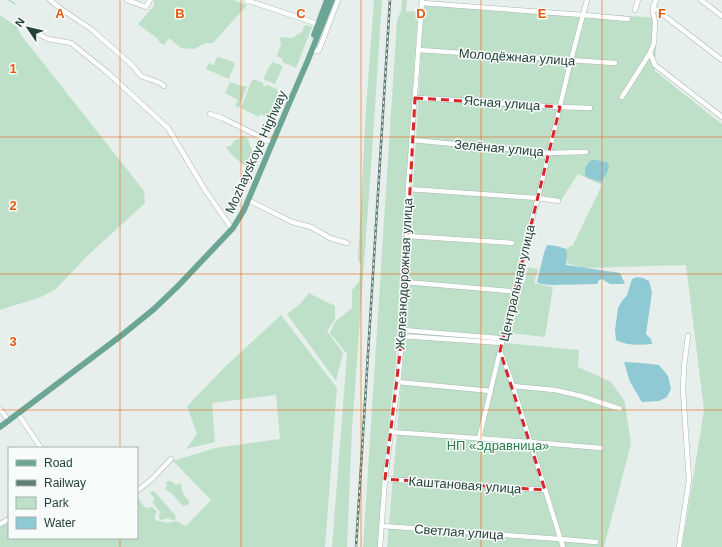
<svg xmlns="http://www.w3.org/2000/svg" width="722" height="547" font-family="Arial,sans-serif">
  <rect width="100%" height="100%" fill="#e6efeb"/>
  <g fill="#bfe0c8">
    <polygon points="154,0 234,0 247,5 213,43 206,43 194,49 181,48 169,38 164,45 159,42 157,38 138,24 154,6"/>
    <polygon points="374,0 382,0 371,167 352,429 347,547 332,547 347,354 330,333 335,322 352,308 352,290 359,282 361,265 358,260 366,108"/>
    <polygon points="402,0 407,0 406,11 418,12 403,226 396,362 383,474 378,547 363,547 397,20 401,11"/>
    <polygon points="424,1 657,18 655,71 722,124 722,547 682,547 704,410 686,265 582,268 567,263 566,249 573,245 602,185 578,174 561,200 540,197 505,343 579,350 578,367 611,382 624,400 625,403 631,444 604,547 387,547 403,362"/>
    <polygon points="0,15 17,27 21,35 144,191 145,203 86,257 56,289 41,297 0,310"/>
    <polygon points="305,25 312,27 296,68 282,62 283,59 277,56 281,44 280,37 292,38 302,32"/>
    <polygon points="217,57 219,57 233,62 235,64 229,79 206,69 209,63 214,65"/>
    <polygon points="273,62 283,66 275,84 263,79 270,65"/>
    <polygon points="254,79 263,83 264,87 267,85 277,89 278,94 284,96 273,120 260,114 259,117 241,108 251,82"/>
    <polygon points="230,82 241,86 247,86 239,108 235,106 238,100 225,93"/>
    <path d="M242 136 248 139C250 145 251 152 258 156L252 169C244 166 230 155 226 147L232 145 233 142 237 139 240 141 238 139Z"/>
    <polygon points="528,267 538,269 534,283 553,287 545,337 509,333 521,281 525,282"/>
    <polygon points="309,293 335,306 335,319 327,331 343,353 336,381 287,314 300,304"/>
    <polygon points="281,315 337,388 325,547 0,547 0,527 9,522 9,538 137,538 137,496 142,504 146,508 152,507 157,512 155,515 155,520 168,523 176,521 186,526 211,500 173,461 215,448 280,439 276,395 212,403 215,442 186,449 197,434 187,406 227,365"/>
    <path d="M168 481H171L176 485 179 483 182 485C181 491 184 496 189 501V504L183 506 171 493 165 489 167 486 166 483Z"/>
    <polygon points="152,491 155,492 175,515 176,519 173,521 168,518 161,520 159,518 159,515 160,512 152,502 154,500 154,497 151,495 150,493"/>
  </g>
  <g fill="#8ec9d4">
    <path d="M592 160H595L607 162 609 166 607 173 601 182 588 178 585 175C585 168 586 164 592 160Z"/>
    <polygon points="547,245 557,246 566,249 567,254 566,265 620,273 625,284 610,284 602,279 599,280 597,284 553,285 541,284 537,282 544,253"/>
    <path d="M637 277 643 278 649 281 652 292 646 334 651 339 652 344C639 345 627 346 616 340L615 330 618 308 622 301 627 295 632 279Z"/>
    <polygon points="624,362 642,363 659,365 668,376 671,389 667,397 659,401 642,402 630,382"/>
  </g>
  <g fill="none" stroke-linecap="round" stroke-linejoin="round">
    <polyline stroke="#8ec9d4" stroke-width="1" points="9,0 15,4"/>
    <defs>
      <g id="minor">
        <polyline points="50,0 61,9 91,29 132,65 141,76 160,83 164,86"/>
        <polyline points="127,0 146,7 150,0"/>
        <polyline points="246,0 318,24"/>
        <polyline points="701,0 722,16"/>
        <polyline points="422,3 583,15 628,19"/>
        <polyline points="653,7 722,60"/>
        <polyline points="635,10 638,0"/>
        <polyline points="31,30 48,39 71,43 108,73 168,128 205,190 230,226"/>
        <polyline points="312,50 316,51 319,50 338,0"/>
        <polyline points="418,50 615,63"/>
        <polyline points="650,53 655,65 722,117"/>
        <polyline points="622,97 650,53 654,43 655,21 653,13 653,7 656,0"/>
        <path d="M415 98C473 100 531 107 590 108"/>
        <polyline points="210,114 222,118 269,141"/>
        <polyline points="412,140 549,153 586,152"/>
        <polyline points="408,189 538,198 558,201"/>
        <polyline points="248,200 292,222 311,227 330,238 347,243"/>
        <polyline points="407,236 512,243"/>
        <polyline points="405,282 509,291"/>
        <polyline points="403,330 498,338"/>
        <polyline points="402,336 502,343"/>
        <polyline points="398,382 491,391"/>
        <polyline points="512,386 555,390 581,396 620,409"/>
        <polyline points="0,409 9,421"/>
        <polyline points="18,414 41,448"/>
        <polyline points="391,432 530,442 601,448"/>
        <polyline points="479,439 500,351"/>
        <polyline points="385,479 545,490"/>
        <polyline points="137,491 152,479 171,459"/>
        <polyline points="0,524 9,519"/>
        <polyline points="382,526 560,539 596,542"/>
        <polyline points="380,547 385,479 391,432 398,385 402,336 407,252 408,189 422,0"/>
        <polyline points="563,547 510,377 500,351 530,226 538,198 571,60 587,0"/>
        <polyline points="679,547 689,480 683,391 684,366 688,336"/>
      </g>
      <g id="major">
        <polyline points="314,35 327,0"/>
        <polyline points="0,427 122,335 154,309 178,286 233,228 244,210 288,106 308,60 332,0"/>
      </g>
    </defs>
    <use href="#minor" stroke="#a8b8b2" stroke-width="5.5"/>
    <use href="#major" stroke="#c2cac8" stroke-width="6"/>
    <use href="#minor" stroke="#fff" stroke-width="4.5"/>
    <use href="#major" stroke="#6aa596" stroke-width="5.5"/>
    <defs>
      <polyline id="rail" points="356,547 390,0"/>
    </defs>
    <use href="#rail" stroke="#5f7d75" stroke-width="2.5"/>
    <use href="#rail" stroke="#f7fbf9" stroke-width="1" stroke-dasharray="3" stroke-linecap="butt"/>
  </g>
  <path fill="none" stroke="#d62828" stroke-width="3" stroke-dasharray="8 5" stroke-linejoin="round" d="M415 98 560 107 500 351 545 490 385 479 402 336Z"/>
  <path fill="none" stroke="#e8590c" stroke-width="1" stroke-opacity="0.55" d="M120 0V448M241 0V547M361 0V547M481 0V547M602 0V547M0 137H722M0 274H722M0 410H722M120 538V547"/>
  <g text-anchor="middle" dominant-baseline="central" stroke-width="3" stroke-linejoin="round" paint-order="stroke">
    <g font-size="13" fill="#24423a" stroke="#f7fbf9">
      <text transform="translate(517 57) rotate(4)">Молодёжная улица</text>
      <text transform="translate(502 103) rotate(4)">Ясная улица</text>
      <text transform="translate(499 148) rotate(5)">Зелёная улица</text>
      <text transform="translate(256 152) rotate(-66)">Mozhayskoye Highway</text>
      <text transform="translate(404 274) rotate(-87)">Железнодорожная улица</text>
      <text transform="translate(517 283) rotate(-77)">Центральная улица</text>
      <text transform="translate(465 485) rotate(4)">Каштановая улица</text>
      <text transform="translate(459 532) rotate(4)">Светлая улица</text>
    </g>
    <g font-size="13" fill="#2d7a4b" stroke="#f7fbf9">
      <text x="498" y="445">НП «Здравница»</text>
    </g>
  </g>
  <g font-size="13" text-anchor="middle" font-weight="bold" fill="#e8590c" stroke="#f7fbf9" stroke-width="3" stroke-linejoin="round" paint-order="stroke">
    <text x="60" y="18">A</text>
    <text x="180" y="18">B</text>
    <text x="301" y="18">C</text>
    <text x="421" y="18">D</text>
    <text x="542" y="18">E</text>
    <text x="662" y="18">F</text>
    <text x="13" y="73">1</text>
    <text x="13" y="210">2</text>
    <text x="13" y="346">3</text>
  </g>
  <rect x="8" y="447" width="130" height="92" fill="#f7fbf9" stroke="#a3b1ad"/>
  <rect x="16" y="460" width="20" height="6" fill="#6aa596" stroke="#a3b1ad"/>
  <text x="44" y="467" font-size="12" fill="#24423a">Road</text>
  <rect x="16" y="480" width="20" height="6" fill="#5f7d75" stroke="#a3b1ad"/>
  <text x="44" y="487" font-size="12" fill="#24423a">Railway</text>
  <rect x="16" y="497" width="20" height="12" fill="#bfe0c8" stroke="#a3b1ad"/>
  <text x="44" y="507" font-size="12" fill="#24423a">Park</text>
  <rect x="16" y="517" width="20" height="12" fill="#8ec9d4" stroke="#a3b1ad"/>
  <text x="44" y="527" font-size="12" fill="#24423a">Water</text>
  <g transform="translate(28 28) rotate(305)" stroke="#f7fbf9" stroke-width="3" paint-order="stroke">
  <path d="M0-3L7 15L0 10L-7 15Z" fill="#24423a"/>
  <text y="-6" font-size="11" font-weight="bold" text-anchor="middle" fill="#24423a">N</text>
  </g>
</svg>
